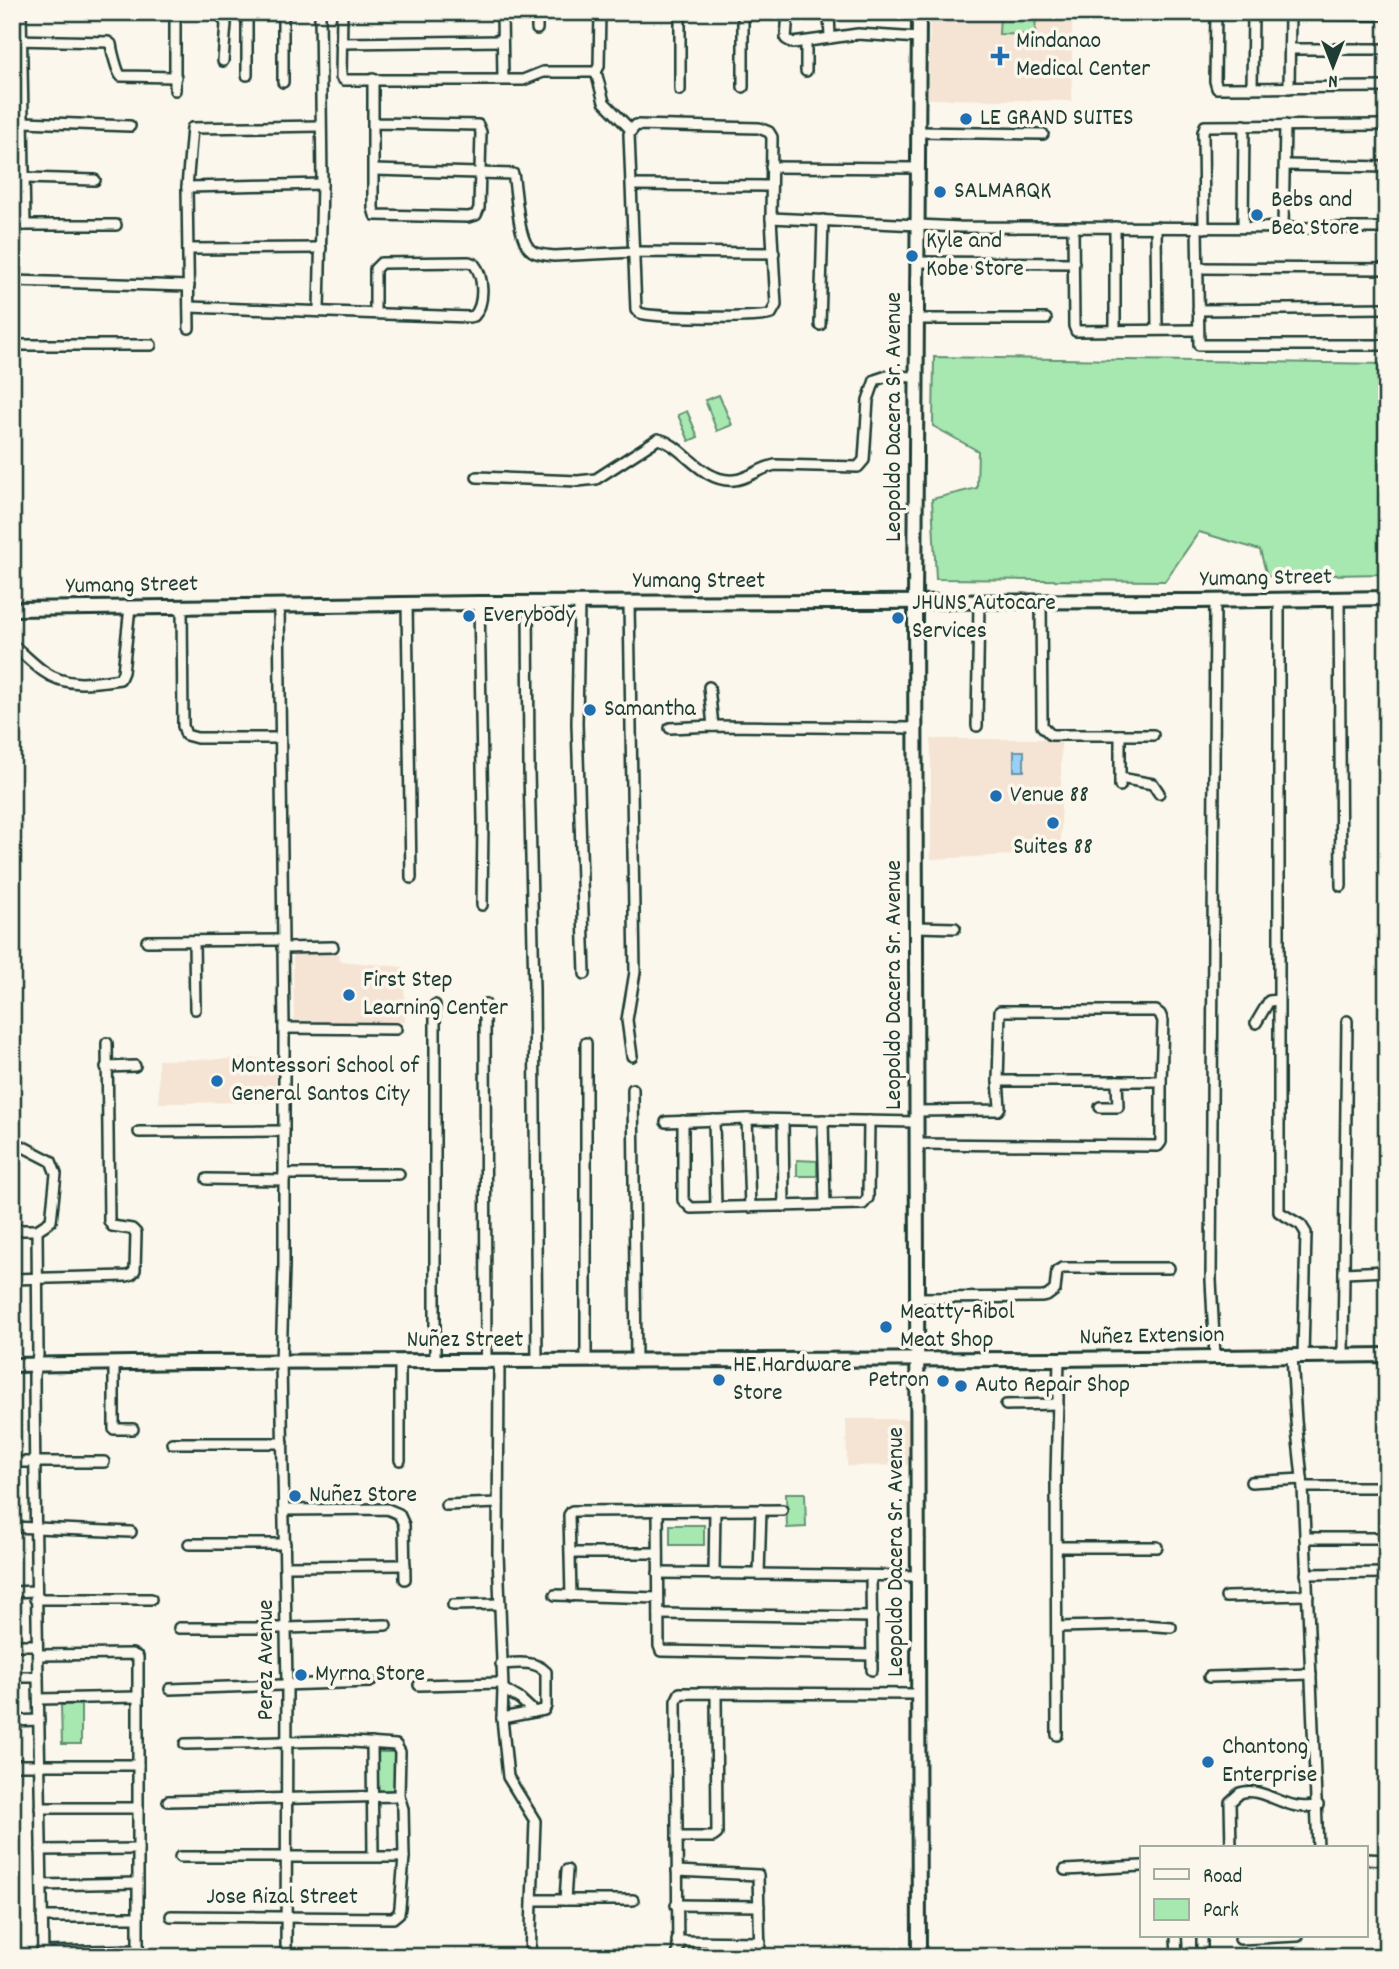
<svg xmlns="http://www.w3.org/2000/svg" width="1399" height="1969" font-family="Dekko,sans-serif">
  <rect width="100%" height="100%" fill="#fbf7ec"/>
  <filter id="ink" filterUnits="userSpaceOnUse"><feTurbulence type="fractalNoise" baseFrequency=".0143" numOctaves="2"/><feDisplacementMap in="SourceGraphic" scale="14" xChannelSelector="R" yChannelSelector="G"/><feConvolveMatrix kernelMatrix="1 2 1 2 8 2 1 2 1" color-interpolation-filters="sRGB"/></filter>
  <g filter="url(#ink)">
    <g fill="#f5e4d3">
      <polygon points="930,12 1072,12 1072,101 928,99"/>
      <polygon points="931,739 1061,739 1061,853 931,859"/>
      <polygon points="293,954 339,954 340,961 404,967 405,1022 294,1023"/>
      <polygon points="276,1058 276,1102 159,1103 158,1060"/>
      <polygon points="846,1419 909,1419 910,1465 847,1466"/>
    </g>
    <g fill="#a7e8b1" stroke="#639272" stroke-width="2">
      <polygon points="1000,14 1036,15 1035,35 999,34"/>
      <polygon points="934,357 1387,364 1387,574 1267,576 1260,550 1199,532 1165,581 936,579 932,499 977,488 978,451 933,426"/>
      <polygon points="719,395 732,425 717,431 705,400"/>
      <polygon points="687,411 698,437 689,441 678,415"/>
      <polygon points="797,1160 817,1161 817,1176 797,1176"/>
      <polygon points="786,1493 805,1493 806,1527 787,1528"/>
      <rect x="670" y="1525" width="34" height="20"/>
      <polygon points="61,1705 81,1705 81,1744 62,1744"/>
      <rect x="376" y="1752" width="20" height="40"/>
    </g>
    <rect fill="#99d0f8" stroke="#6895aa" stroke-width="2" x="1014" y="751" width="10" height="20"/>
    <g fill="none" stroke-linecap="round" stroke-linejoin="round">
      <defs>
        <g id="street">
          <polyline points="21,12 25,225"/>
          <polyline points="342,12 341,77 344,80 523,80 543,72 596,72 599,66 600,12"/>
          <polyline points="502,12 503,79"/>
          <polyline points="537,12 537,29"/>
          <polyline points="743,12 743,87"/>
          <polyline points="788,12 786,39 793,43 830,38 829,12"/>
          <polyline points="1216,12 1215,81 1217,88 1387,87"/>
          <polyline points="1290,14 1387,15"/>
          <polyline points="830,38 858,34 919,38"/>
          <path d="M12 40 108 42 111 44C112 51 117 72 121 76L176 77"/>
          <polyline points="806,42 806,71"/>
          <polyline points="341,43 502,41"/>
          <polyline points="1290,49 1387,49"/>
          <polyline points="223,61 226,24 223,18 226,12"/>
          <polyline points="596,72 604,102 631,130"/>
          <polyline points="247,75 247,12"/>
          <polyline points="373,79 373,208 375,215 468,217 476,215 479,208 481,132 478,125 375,123"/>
          <polyline points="283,82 283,12"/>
          <polyline points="1252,88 1253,12"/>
          <polyline points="1289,88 1290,12"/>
          <polyline points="175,90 175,12"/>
          <polyline points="680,90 680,12"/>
          <polyline points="24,122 130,126"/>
          <path d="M636 125 759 128 769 132 772 137 771 218 776 305 771 314C762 319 651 318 640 313 639 313 638 311 636 310L629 134Z"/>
          <polyline points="918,132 1043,134"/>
          <polyline points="1285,165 1387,167"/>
          <polyline points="771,167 917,168"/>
          <path d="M374 170 513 174C517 192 517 241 532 251 538 255 547 255 554 256L634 252 774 253"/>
          <polyline points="25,178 95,180"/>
          <polyline points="632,185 771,186"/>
          <polyline points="187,187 322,184"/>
          <polyline points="771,218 960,227 1387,228"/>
          <polyline points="12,225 116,225"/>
          <polyline points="1073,227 1074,326 1076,331 1198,330"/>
          <polyline points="1156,227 1157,329"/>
          <polyline points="1243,227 1244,125"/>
          <polyline points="1283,227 1285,125"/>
          <polyline points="1197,228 1199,345 1387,345"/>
          <polyline points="1204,228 1203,132 1205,126 1387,125"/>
          <polyline points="188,249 321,248"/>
          <polyline points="917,262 1074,263"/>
          <polyline points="1198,268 1387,269"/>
          <polyline points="12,281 189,286"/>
          <path d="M189 307 469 317 474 316C485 304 484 276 474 264L469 262 381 263 375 269V313"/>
          <polyline points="319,310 322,184 320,12"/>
          <polyline points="1198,310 1387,308"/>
          <polyline points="916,319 1046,319"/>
          <polyline points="820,325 823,220"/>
          <polyline points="189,328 187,187 192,128 320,126"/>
          <polyline points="1115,331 1115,227"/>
          <polyline points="12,345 151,345"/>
          <path d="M477 477 578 481 596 479 658 439C683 444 701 483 734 480 748 479 760 468 775 465L858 467 864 460 868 400 875 380 887 376 916 377"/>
          <polyline points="1339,599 1341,886"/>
          <polyline points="1279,600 1279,1212 1301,1225 1306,1233 1303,1356"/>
          <polyline points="1041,602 1042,720 1042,726 1051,735 1153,735"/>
          <polyline points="407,603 411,878"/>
          <polyline points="479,603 483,821 482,905"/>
          <polyline points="528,603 529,770 534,989 537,1362"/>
          <polyline points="579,603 577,724 585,974"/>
          <polyline points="629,604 635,972 627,1020 632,1056"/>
          <polyline points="279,605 284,1028 284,1265 281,1363 287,1684 286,1957"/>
          <polyline points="182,607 183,726 186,735 197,738 280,738"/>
          <path d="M12 645C23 653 32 663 43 671 66 688 93 683 120 679L123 672 130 607"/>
          <polyline points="709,687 713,726"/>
          <polyline points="977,726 979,602"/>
          <polyline points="670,728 713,726 915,728"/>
          <polyline points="1120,778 1153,784 1159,793"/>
          <polyline points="1120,786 1120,735"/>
          <polyline points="916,927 955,928"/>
          <polyline points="147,941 281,940"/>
          <polyline points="194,941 195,1009"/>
          <polyline points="282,948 333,947"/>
          <polyline points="485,1004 486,1362"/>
          <polyline points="1256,1023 1269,1001 1278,1000"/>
          <polyline points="284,1028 396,1029"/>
          <polyline points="586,1043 586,1361"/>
          <polyline points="106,1067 135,1066"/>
          <polyline points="998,1081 1000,1011 1156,1011 1160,1014 1163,1021 1161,1081"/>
          <polyline points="633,1089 636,1361"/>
          <polyline points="1100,1107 1118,1107 1117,1081"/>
          <polyline points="916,1111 998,1110 1000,1107 998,1081 1161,1081 1161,1142 1158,1146 916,1144"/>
          <polyline points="747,1119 750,1207"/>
          <polyline points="714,1120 716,1207"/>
          <polyline points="783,1120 784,1206"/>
          <polyline points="823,1120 825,1205"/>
          <polyline points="683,1121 683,1200 691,1208 863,1204 868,1198 869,1121"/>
          <polyline points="666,1122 747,1119 916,1122"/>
          <polyline points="139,1132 284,1131"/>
          <polyline points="12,1141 51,1161 56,1174 51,1221 37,1230 12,1230"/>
          <polyline points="284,1174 399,1174"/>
          <polyline points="207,1179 284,1180"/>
          <path d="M37 1230 38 1355 34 1375C35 1569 40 1763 43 1957"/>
          <polyline points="1344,1273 1387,1271"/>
          <polyline points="12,1279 127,1276 132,1274 135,1270 136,1233 132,1229 112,1226 109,1221 107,1043"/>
          <polyline points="917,1298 1042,1297 1047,1296 1055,1290 1057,1271 1062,1268 1169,1268"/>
          <polyline points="1343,1355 1347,1021"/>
          <polyline points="1292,1356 1296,1421 1303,1487 1318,1848"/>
          <polyline points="1215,1357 1211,1280 1215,601"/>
          <polyline points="435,1362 435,1005"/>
          <polyline points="499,1362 498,1553 503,1689 502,1718 508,1777 535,1821 530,1957"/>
          <polyline points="114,1363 114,1429 133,1429"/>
          <polyline points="1006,1405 1058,1404"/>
          <polyline points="172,1443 283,1443"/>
          <polyline points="400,1460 400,1362"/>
          <polyline points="12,1462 104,1462"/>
          <polyline points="1251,1482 1302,1479"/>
          <polyline points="1303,1487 1387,1487"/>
          <polyline points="446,1505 498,1503"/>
          <polyline points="284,1510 387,1509 399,1514 404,1525 405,1579"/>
          <polyline points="658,1511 659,1646 661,1651 872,1655"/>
          <polyline points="12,1527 131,1532"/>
          <polyline points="1305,1538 1387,1538"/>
          <polyline points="189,1544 285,1544"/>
          <polyline points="1058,1547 1157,1547"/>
          <polyline points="571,1553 658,1553"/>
          <polyline points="286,1566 405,1565"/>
          <polyline points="658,1573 918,1576"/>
          <polyline points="714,1574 715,1510"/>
          <polyline points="759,1574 761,1510"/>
          <polyline points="1306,1574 1387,1573"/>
          <polyline points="871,1576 872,1670"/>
          <polyline points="12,1592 35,1591"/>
          <polyline points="555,1595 658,1598"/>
          <polyline points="571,1596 569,1515 572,1511 782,1510"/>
          <polyline points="1226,1597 1308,1595"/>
          <polyline points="35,1599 151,1599"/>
          <polyline points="453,1605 499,1604"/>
          <polyline points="659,1614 872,1617"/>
          <polyline points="1057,1627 1143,1625 1171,1627"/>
          <polyline points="179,1628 286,1628 386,1625"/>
          <polyline points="12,1645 37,1645"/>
          <polyline points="38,1655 132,1654 138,1657 138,1957"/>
          <path d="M501 1664C516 1663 536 1660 546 1672V1706L544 1710 502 1718"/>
          <polyline points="12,1677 38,1677"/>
          <polyline points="1209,1677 1311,1674"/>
          <polyline points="419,1685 502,1683"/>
          <polyline points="170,1689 370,1682"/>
          <polyline points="503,1689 520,1699 534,1712"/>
          <polyline points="39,1699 138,1697"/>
          <polyline points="12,1721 39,1720"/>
          <polyline points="1057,1735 1056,1476 1059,1359"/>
          <polyline points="372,1743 373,1856"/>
          <polyline points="12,1765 138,1765"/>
          <polyline points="168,1801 399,1796"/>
          <polyline points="40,1808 138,1808"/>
          <polyline points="677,1837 713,1837 717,1834 716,1693"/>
          <path d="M1231 1848 1230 1802 1240 1793C1265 1785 1286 1814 1318 1805"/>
          <polyline points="41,1850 138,1849"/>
          <polyline points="180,1857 404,1857"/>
          <polyline points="1366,1859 1387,1860"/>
          <polyline points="1065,1870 1142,1866"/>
          <polyline points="677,1871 758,1875 760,1957"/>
          <polyline points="42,1885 138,1883"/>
          <polyline points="533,1900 633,1900"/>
          <polyline points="565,1900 567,1870"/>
          <polyline points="676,1905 759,1906"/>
          <polyline points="171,1916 393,1918 399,1913 400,1907 404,1857 403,1809 399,1796 400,1752 396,1745 338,1741 185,1744"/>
          <polyline points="42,1917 138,1917"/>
          <polyline points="1176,1936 1177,1957"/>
          <polyline points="1202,1936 1202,1957"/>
          <polyline points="1240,1939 1298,1936"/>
          <polyline points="677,1941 760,1942"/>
          <polyline points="717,1942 717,1957"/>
          <polyline points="43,1952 138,1950"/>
          <polyline points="678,1957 676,1701 680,1693 918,1694"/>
          <polyline points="973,1957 977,1957"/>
        </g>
        <g id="secondary">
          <polyline points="919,12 915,603 919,1957"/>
          <polyline points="12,609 479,603 1197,601 1387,598"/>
          <polyline points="12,1365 191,1362 1059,1359 1387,1355"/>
        </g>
      </defs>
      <use href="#street" stroke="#1f3d34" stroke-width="14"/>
      <use href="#secondary" stroke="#1f3d34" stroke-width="18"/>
      <use href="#street" stroke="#fbf7ec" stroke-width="9"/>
      <use href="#secondary" stroke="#fbf7ec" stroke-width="12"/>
    </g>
  </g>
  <g fill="#1f6fb2" stroke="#fbf7ec" stroke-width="2.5">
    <path d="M996.5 45.5h7v7h7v7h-7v7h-7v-7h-7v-7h7z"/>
    <circle cx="966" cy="119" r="7"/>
    <circle cx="940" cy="192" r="7"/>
    <circle cx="1257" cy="215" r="7"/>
    <circle cx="912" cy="256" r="7"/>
    <circle cx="469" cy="616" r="7"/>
    <circle cx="898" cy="618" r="7"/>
    <circle cx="590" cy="710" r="7"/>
    <circle cx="996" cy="796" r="7"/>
    <circle cx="1053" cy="823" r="7"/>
    <circle cx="349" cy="995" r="7"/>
    <circle cx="217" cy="1081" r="7"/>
    <circle cx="886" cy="1327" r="7"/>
    <circle cx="719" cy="1380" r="7"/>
    <circle cx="943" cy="1381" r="7"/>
    <circle cx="961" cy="1386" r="7"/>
    <circle cx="295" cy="1496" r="7"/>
    <circle cx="301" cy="1675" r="7"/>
    <circle cx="1208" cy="1762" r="7"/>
  </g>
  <g text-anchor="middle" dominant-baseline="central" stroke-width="7" stroke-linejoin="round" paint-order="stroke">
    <g font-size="24" fill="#1f3d34" stroke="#fbf7ec" text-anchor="start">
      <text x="1016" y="42">Mindanao<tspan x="1016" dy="28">Medical Center</tspan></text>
      <text x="980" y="119">LE GRAND SUITES</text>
      <text x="954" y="192">SALMARQK</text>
      <text x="1271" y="201">Bebs and<tspan x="1271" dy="28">Bea Store</tspan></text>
      <text x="926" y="242">Kyle and<tspan x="926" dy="28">Kobe Store</tspan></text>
      <text x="912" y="604">JHUNS Autocare<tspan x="912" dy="28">Services</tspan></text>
      <text x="483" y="616">Everybody</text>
      <text x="604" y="710">Samantha</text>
      <text x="1010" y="796">Venue 88</text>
      <text x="1053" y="848" text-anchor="middle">Suites 88</text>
      <text x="363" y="981">First Step<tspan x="363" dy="28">Learning Center</tspan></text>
      <text x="231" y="1067">Montessori School of<tspan x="231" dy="28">General Santos City</tspan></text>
      <text x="900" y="1313">Meatty-Ribol<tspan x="900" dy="28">Meat Shop</tspan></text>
      <text x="733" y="1366">HE Hardware<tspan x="733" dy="28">Store</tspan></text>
      <text x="929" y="1381" text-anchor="end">Petron</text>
      <text x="975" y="1386">Auto Repair Shop</text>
      <text x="309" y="1496">Nuñez Store</text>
      <text x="315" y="1675">Myrna Store</text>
      <text x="1222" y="1748">Chantong<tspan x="1222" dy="28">Enterprise</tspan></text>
    </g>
    <g font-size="24" fill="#1f3d34" stroke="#fbf7ec">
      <text transform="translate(895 417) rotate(-90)">Leopoldo Dacera Sr. Avenue</text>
      <text transform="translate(1266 579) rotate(-1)">Yumang Street</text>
      <text x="699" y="582">Yumang Street</text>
      <text transform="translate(132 586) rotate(-1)">Yumang Street</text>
      <text transform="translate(895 985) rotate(-90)">Leopoldo Dacera Sr. Avenue</text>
      <text transform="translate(1152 1337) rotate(-1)">Nuñez Extension</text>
      <text x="465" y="1341">Nuñez Street</text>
      <text transform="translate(897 1552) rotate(-90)">Leopoldo Dacera Sr. Avenue</text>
      <text transform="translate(267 1660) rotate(-90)">Perez Avenue</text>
      <text x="282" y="1898">Jose Rizal Street</text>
    </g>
  </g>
  <rect width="1399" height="1969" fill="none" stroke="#fbf7ec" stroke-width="42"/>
  <rect x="21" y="21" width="1357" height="1927" fill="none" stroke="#1f3d34" stroke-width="2.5" filter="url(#ink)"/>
  <rect x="1140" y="1846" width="228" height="91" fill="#fbf7ec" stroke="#a3ada2" stroke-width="2"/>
  <rect x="1154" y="1869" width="35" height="10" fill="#fbf7ec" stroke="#a3ada2" stroke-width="2"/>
  <text x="1203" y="1882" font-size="21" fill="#1f3d34">Road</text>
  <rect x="1154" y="1899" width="35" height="21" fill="#a7e8b1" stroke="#a3ada2" stroke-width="2"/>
  <text x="1203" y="1916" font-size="21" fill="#1f3d34">Park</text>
  <g transform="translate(1333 66) rotate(180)" stroke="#fbf7ec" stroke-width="5" paint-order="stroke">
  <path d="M0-5L12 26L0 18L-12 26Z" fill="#1f3d34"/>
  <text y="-10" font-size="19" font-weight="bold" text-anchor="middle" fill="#1f3d34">N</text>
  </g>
</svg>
